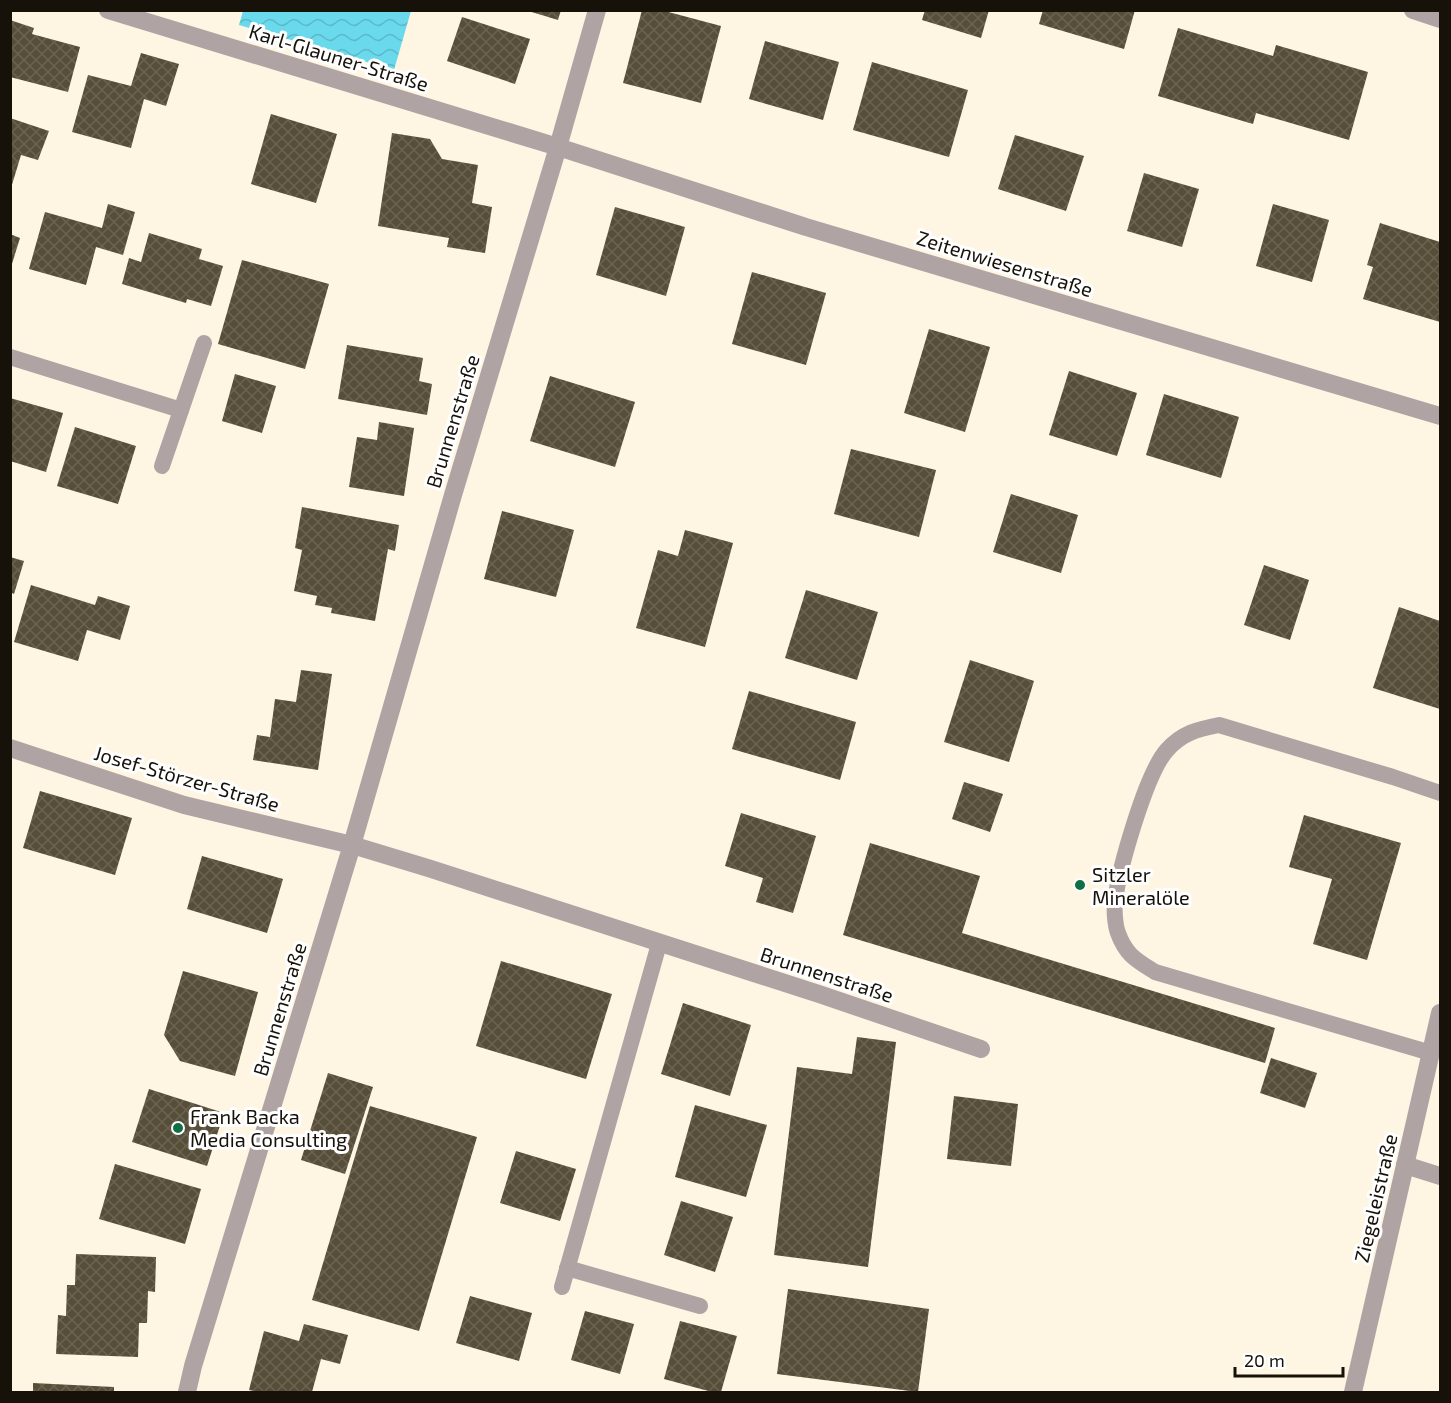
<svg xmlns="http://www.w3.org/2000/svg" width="1451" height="1403" font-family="'Exo 2',sans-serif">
  <defs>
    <pattern id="water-waves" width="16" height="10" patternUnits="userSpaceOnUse" patternTransform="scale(1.5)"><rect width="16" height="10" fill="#6ad9ec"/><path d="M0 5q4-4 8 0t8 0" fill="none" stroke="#5bb9c9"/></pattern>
    <pattern id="building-cross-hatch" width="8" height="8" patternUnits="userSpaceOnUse" patternTransform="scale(1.5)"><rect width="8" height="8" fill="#574e39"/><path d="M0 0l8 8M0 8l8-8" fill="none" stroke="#6b6352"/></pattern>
  </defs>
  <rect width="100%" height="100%" fill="#fef5e2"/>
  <polygon fill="url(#water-waves)" points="243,11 243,10 411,11 394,70 239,25"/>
  <g fill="url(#building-cross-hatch)">
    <polygon points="525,10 561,10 558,20"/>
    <polygon points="642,10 661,10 721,26 701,103 623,83"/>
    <polygon points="925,10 989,10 981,38 922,20"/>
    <polygon points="1043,10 1135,10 1124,49 1039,24"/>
    <polygon points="462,17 530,39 515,84 447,61"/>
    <polygon points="10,20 34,28 32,34 80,47 68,92 10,77"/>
    <polygon points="1178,28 1273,56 1276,45 1368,72 1349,140 1256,113 1253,124 1158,96"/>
    <polygon points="765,41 839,62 823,120 749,99"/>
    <polygon points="141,53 179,64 166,106 144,99 131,148 72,132 88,75 131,86"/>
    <polygon points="872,62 968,90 949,157 853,130"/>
    <polygon points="271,114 337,134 316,203 251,184"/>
    <polygon points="10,118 49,131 38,160 21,155 11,188"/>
    <polygon points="392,133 430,139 442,159 478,165 472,203 492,207 485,253 447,247 449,238 378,226"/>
    <polygon points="1015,135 1084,156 1066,211 998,189"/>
    <polygon points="1144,173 1199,189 1182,247 1127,231"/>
    <polygon points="108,204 135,212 123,255 96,247 86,285 29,269 45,212 102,228"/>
    <polygon points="1273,204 1329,220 1312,282 1256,266"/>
    <polygon points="615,207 685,227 666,296 596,275"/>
    <polygon points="1380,223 1440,242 1440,322 1363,299 1373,267 1367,265"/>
    <polygon points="149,233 202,249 199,259 223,266 211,306 187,299 186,303 122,284 129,258 141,262"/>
    <polygon points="10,234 20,238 11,267 10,267"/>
    <polygon points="242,260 329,284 305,369 218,344"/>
    <polygon points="752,272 826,293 806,365 732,344"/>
    <polygon points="929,329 990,347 965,432 904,413"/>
    <polygon points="347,345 423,358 419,381 432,384 427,415 338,399"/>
    <polygon points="1069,371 1137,393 1117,456 1049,435"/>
    <polygon points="235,374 276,386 262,433 222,421"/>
    <polygon points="550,376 635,402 615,467 530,441"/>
    <polygon points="1164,394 1239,417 1221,478 1146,455"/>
    <polygon points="10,398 63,413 46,472 10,461"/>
    <polygon points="379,422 414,428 404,496 349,487 357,437 377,440"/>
    <polygon points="75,427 136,446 118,504 57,486"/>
    <polygon points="851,449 936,470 919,537 834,514"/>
    <polygon points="1011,494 1078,515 1061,573 993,552"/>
    <polygon points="302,507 399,525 395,551 388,549 375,621 331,613 332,608 315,605 317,596 294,591 302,550 295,548"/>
    <polygon points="502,511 574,530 556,597 484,579"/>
    <polygon points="685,530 733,543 705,647 636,628 658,550 678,556"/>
    <polygon points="10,557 24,561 14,594 10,592"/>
    <polygon points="1264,565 1309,580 1290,640 1244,625"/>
    <polygon points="31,585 95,605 98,596 130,606 120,640 87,630 78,661 14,642"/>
    <polygon points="806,590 878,612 857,680 785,658"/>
    <polygon points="1399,607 1440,621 1440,709 1373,688"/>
    <polygon points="970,660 1034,681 1009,762 944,742"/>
    <polygon points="301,670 332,674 318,770 253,760 257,735 270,737 275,699 296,702"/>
    <polygon points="749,691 856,722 840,780 732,749"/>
    <polygon points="964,782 1003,794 990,832 952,819"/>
    <polygon points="40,791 132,818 115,875 23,848"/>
    <polygon points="741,813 816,836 793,913 756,902 763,878 725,866"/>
    <polygon points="1304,815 1401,843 1367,960 1313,944 1332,879 1289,867"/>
    <polygon points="870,843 980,876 962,933 1275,1028 1265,1063 843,935"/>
    <polygon points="202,856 283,879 267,933 187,909"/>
    <polygon points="501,961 612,994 586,1079 476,1046"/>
    <polygon points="183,971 258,992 235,1076 180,1061 164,1035"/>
    <polygon points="683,1003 751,1025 730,1096 661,1074"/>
    <polygon points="857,1037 896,1042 868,1267 774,1255 797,1067 852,1074"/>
    <polygon points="1271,1058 1317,1073 1305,1108 1260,1093"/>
    <polygon points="328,1073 373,1087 345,1174 301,1160"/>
    <polygon points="149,1089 224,1113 207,1166 132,1142"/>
    <polygon points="954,1096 1018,1104 1011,1166 947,1159"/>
    <polygon points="695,1105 767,1125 746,1197 675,1177"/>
    <polygon points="370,1106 477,1137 419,1331 312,1300"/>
    <polygon points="516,1151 576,1169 560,1221 500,1203"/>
    <polygon points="115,1164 201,1189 185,1244 99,1219"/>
    <polygon points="681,1201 733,1217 715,1272 664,1255"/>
    <polygon points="76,1254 156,1257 155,1292 148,1291 147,1323 139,1323 138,1357 56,1354 58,1315 66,1316 67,1285 75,1285"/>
    <polygon points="788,1289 929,1309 918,1392 777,1374"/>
    <polygon points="470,1296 532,1313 519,1361 456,1343"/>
    <polygon points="585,1311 634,1324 620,1374 571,1360"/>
    <polygon points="680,1321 737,1336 721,1392 712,1392 664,1379"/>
    <polygon points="304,1324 348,1335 340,1364 321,1359 312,1392 258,1392 249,1390 264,1331 299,1341"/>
    <polygon points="33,1383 114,1387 114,1392 33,1392"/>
  </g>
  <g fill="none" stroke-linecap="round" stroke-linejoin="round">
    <g stroke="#b0a3a4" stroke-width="16">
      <polyline points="10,357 181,410"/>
      <polyline points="162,466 204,343"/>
      <path d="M1431 1053 1155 972C1136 960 1126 955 1118 933 1115 925 1114 910 1115 901 1119 869 1146 773 1167 750 1182 733 1198 729 1219 725L1393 777 1440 793"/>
      <polyline points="567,1268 700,1306"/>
      <polyline points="562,1287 659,944"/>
    </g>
    <g stroke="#b0a3a4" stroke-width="18">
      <polyline points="108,10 558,147 806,227 1440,416"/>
      <polyline points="1413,10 1440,19"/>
      <polyline points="10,748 184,805 352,845 428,868 819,994 981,1049"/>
      <polyline points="1405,1165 1440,1176"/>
      <polyline points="187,1392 193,1366 352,845 453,495 558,147 597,10"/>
      <polyline points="1353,1392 1440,1013"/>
    </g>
  </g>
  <g fill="#0f6f45" stroke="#fff" stroke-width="2">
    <circle cx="1080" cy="885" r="6"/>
    <circle cx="178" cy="1128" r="6"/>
  </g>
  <g text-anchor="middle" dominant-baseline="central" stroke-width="6" stroke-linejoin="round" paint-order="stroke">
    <g font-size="20" fill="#16120a" stroke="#fff">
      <text transform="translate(339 57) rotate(17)">Karl-Glauner-Straße</text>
      <text transform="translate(1005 263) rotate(17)">Zeitenwiesenstraße</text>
      <text transform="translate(452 421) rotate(-73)">Brunnenstraße</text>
      <text transform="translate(187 778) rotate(16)">Josef-Störzer-Straße</text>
      <text transform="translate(827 974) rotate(18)">Brunnenstraße</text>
      <text transform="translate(279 1009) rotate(-73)">Brunnenstraße</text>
      <text transform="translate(1375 1198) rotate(-77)">Ziegeleistraße</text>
    </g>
    <g font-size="20" fill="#16120a" stroke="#fff" text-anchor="start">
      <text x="1092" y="874">Sitzler<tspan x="1092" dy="23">Mineralöle</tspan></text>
      <text x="190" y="1116">Frank Backa<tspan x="190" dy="23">Media Consulting</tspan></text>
    </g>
  </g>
  <rect width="1451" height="1403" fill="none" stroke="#16120a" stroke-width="24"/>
  <path d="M1235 1367v9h108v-9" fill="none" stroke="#16120a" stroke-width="3"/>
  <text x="1244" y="1367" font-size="18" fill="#16120a" stroke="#ffffff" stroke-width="4.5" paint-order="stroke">20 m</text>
</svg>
